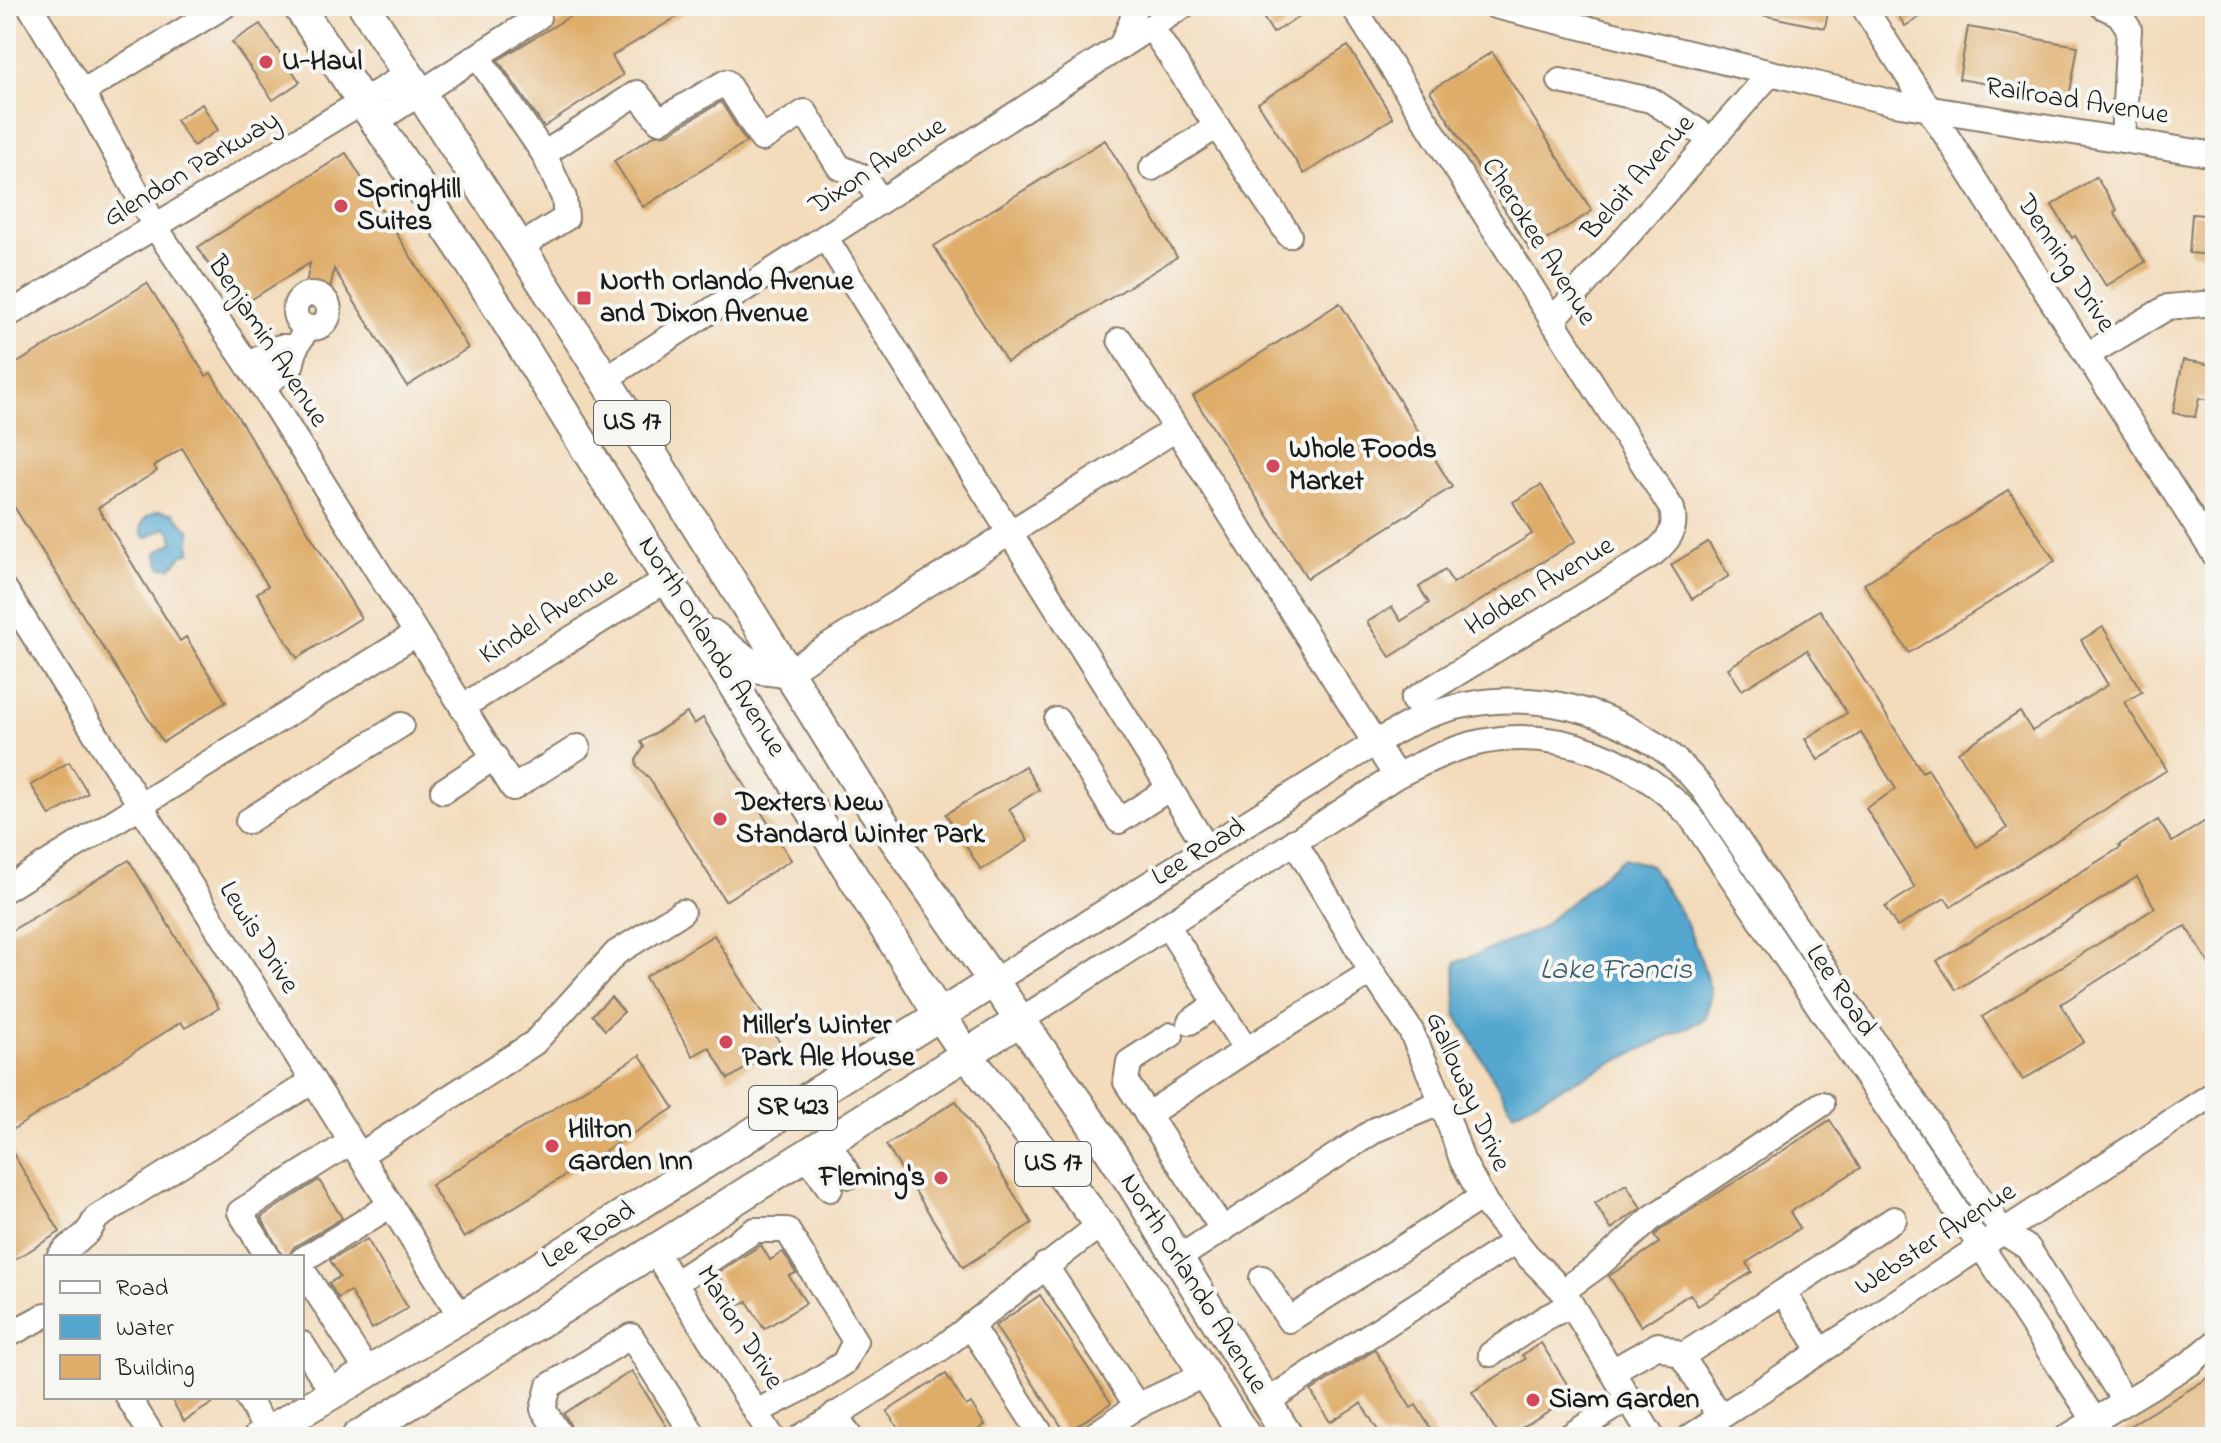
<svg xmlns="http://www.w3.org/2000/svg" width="2221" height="1443" font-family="'Indie Flower',sans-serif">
  <rect width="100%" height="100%" fill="#f6f6f2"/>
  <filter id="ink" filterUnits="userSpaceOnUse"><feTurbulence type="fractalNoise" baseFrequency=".0125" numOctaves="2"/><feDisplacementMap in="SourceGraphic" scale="16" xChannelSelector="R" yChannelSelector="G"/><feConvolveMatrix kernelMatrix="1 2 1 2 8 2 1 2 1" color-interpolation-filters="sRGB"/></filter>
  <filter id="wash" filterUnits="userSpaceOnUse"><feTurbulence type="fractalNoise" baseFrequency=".006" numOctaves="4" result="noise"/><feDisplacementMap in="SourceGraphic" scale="32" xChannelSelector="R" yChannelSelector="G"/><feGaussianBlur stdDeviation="1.8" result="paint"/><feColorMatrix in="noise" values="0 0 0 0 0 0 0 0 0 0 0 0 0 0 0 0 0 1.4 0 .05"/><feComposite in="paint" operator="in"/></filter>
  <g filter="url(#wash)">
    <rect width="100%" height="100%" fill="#f3dbbb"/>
    <g fill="#55a7d0" stroke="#386276" stroke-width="2">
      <path d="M159 511 173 513 190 531V553L184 554 171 568 161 567 156 553 173 542 171 532 165 528 146 538 142 534C139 520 147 515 159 511Z"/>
      <polygon points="1623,858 1650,865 1685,920 1702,962 1711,992 1705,1019 1564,1086 1513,1113 1456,1014 1455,963 1538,930"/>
    </g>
    <g id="blocks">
      <g fill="#dfad6a">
        <polygon points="587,6 695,6 612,56 623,75 544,127 498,60"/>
        <polygon points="1256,6 1317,6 1273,33"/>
        <polygon points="1758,6 1799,6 1828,12 1825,28 1757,14"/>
        <polygon points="1892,6 1938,6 1905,26"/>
        <polygon points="260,24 300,82 273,100 232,42"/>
        <polygon points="1968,27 2078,46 2069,98 1959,79"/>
        <polygon points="1348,46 1393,118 1304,174 1258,103"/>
        <polygon points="1492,52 1592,211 1530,250 1430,91"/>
        <polygon points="721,102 746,142 643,207 614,161 655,135 667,134"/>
        <polygon points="202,104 218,130 193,146 176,120"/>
        <polygon points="1105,140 1177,257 1007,362 934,246"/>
        <polygon points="346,153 468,348 407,386 334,269 329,295 305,289 310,263 236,309 198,247"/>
        <polygon points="2096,177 2117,210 2114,212 2145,262 2106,286 2075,236 2072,238 2052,205"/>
        <polygon points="2192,214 2215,216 2215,255 2189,253"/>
        <polygon points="147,283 206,376 211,373 361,618 297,658 257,593 268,586 182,448 154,466 157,471 98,508 180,641 186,637 226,702 163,742 6,494 6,370"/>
        <polygon points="1340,303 1452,487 1307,578 1193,396"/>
        <polygon points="2183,360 2215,365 2215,401 2199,398 2195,417 2173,413"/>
        <polygon points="1541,485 1576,541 1390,657 1367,622 1392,607 1401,621 1429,603 1419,587 1445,570 1453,583 1532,534 1513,502"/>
        <polygon points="2009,490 2055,561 1909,653 1864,584"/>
        <polygon points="1708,542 1729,576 1692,599 1671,565"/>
        <polygon points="1820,610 1922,772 1928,769 1977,847 2007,828 1958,752 2020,712 2032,731 2108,685 2081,640 2103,627 2142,692 2124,702 2167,770 1951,907 1945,898 1897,927 1885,907 1915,888 1866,808 1896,789 1861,733 1818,760 1805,739 1847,713 1807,650 1742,690 1728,668"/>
        <polygon points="687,713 694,724 703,718 791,860 725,901 649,778 637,767 636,760 644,747 641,742"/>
        <polygon points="69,762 88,793 50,816 31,785"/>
        <polygon points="1025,766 1039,790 1009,809 1028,841 981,870 946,814"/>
        <polygon points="2215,815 2215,973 2186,926 2172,933 2061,1004 2084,1042 2023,1080 1982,1017 2155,908 2137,877 1956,990 1937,961 2121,847 2119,845 2158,820 2172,842"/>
        <polygon points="129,860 219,1008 185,1028 181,1022 6,1134 6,934"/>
        <polygon points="714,935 782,1046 728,1079 709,1047 693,1056 645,977"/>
        <polygon points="611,997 624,1012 605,1030 592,1015"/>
        <polygon points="640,1055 674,1108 464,1238 431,1185"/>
        <polygon points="956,1101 1032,1223 963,1267 886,1145"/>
        <polygon points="1830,1120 1860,1168 1790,1212 1800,1228 1746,1263 1752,1272 1698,1306 1690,1294 1641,1326 1609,1276 1659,1243 1654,1236 1662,1229"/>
        <polygon points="6,1142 60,1232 6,1265"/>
        <polygon points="319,1180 342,1218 294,1247 288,1257 283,1257 261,1217"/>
        <polygon points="1626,1184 1641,1208 1611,1229 1595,1203"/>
        <polygon points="367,1239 408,1308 372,1329 350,1291 338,1298 329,1283 340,1277 330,1260"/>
        <polygon points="761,1245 770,1260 783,1252 796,1273 789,1276 806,1303 764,1329 747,1301 737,1307 717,1273"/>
        <polygon points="1040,1295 1111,1403 1066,1433 995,1326"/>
        <polygon points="1541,1343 1574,1395 1507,1437 1500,1437 1472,1392 1525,1359 1522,1355"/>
        <polygon points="1375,1350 1411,1408 1416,1405 1436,1437 1382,1437 1361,1403 1330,1422 1311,1391"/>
        <polygon points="632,1371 673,1437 576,1437 564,1413"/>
        <polygon points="946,1374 966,1406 971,1403 985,1425 979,1429 984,1437 904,1437 887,1411"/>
        <polygon points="2215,1374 2215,1437 2112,1437 2142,1418"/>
        <polygon points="170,1397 222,1397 184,1421"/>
      </g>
    </g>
  </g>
  <g filter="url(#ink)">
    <use href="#blocks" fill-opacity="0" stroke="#887c6c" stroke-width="2"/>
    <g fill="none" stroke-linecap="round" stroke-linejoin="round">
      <defs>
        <g id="minor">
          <polyline points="30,6 84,96 156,228 266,392 513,788 578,747"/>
          <path d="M1353 6 1672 509C1677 530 1669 540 1654 553L1413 700"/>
          <polyline points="1495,6 1894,103 2215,155"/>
          <polyline points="1863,6 2215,555"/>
          <polyline points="2102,6 2119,14 2129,29 2123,140"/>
          <polyline points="1151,27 1289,235"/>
          <polyline points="1121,46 1132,21 1134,6"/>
          <polyline points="478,57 544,154 637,93 659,121 726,82 762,139 805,112 839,167 866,178 880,201"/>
          <polyline points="1560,81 1651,100 1712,140"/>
          <polyline points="82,92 224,6"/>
          <polyline points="377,121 538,17"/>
          <polyline points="1152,168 1217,126"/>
          <polyline points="825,237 1207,848"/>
          <polyline points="519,247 566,218 564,198 544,154"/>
          <circle cx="312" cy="311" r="17"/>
          <polyline points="6,316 408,74"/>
          <polyline points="1552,321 1770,74"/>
          <polyline points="1120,340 1396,776"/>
          <polyline points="2087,355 2168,307 2215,303"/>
          <polyline points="248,365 280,347 296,347"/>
          <polyline points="605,379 1183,6"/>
          <polyline points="262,386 291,366 296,347 307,328"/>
          <polyline points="6,591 461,1317"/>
          <polyline points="787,672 1176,429"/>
          <polyline points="462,707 667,579"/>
          <polyline points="1057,720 1119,821 1170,788"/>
          <polyline points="443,791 495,757"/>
          <polyline points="248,821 401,725"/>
          <polyline points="1294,841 1372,972 1411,1031 1442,1102 1462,1160 1486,1204 1527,1255 1563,1291 1652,1437"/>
          <polyline points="6,889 416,634"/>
          <path d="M994 981 1375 743C1391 734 1407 724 1424 717 1501 687 1585 699 1653 743 1673 755 1688 772 1703 789L2003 1232 2028 1248 2125 1402"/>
          <path d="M1021 1020 1396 776C1423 763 1451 748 1481 742 1560 726 1638 760 1691 817L1996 1269 2095 1421"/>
          <polyline points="1190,1022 1217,1003"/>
          <polyline points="1171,1035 1129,1062 1126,1082 1223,1230"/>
          <polyline points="1246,1050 1372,972"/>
          <polyline points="1147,1115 1246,1050 1167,925"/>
          <polyline points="829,1143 849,1176"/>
          <polyline points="360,1155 534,1043 616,953 682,912"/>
          <polyline points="807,1156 830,1189"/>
          <polyline points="655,1252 772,1437"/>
          <path d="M59 1257C72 1239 85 1243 96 1218L313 1081"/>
          <polyline points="268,1257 240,1212 351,1142"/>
          <polyline points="1177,1259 1377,1129 1442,1102"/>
          <polyline points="302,1260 391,1205"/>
          <polyline points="1045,1265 1137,1406 1091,1437"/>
          <polyline points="302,1269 368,1372"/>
          <polyline points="1262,1278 1289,1320 1482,1197"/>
          <polyline points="675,1283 755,1230 787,1230 855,1341 844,1363 811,1384 756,1412"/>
          <polyline points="1563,1291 1599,1265 1653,1217 1822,1104"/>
          <polyline points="1783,1292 1894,1219"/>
          <polyline points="970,1325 1043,1437"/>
          <polyline points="6,1336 46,1315"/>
          <polyline points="302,1344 333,1393"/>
          <polyline points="1491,1354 1545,1318 1571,1305"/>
          <polyline points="1612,1371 1658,1345 1682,1356"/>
          <polyline points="128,1397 153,1437"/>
          <polyline points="247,1397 268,1432"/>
          <polyline points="1266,1402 1516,1241"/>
          <polyline points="1137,1406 1206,1374"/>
          <polyline points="835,1414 850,1437"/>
          <polyline points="1720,1417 1682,1356 1783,1292 1821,1351"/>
          <polyline points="561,1437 543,1409 549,1386 631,1336 695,1437"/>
          <polyline points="801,1437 943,1347 1101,1224"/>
          <polyline points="1568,1437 1629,1398"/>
          <polyline points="1690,1437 2215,1093"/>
          <polyline points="2067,1437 2189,1364 2215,1343"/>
        </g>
        <g id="major">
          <polyline points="298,6 466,256 940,1016 967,1055 1139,1273 1246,1437"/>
          <polyline points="364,6 605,379 872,807 1078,1103 1134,1187 1288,1437"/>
          <polyline points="712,635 738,656 761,669 787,672"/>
          <polyline points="259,1437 461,1317 994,981"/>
          <polyline points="357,1437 1021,1020"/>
        </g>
      </defs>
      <use href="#minor" stroke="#887c6c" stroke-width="28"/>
      <use href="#major" stroke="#887c6c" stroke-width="34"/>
      <use href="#minor" stroke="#fff" stroke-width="24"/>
      <use href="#major" stroke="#fff" stroke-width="30"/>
    </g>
  </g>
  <g fill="#d1495b" stroke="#f6f6f2" stroke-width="3">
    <circle cx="266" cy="62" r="8"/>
    <circle cx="341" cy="206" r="8"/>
    <rect x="576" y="290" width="16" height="16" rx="4"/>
    <circle cx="1273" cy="466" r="8"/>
    <circle cx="720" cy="819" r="8"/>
    <circle cx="726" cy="1042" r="8"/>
    <circle cx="552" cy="1146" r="8"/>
    <circle cx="941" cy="1178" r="8"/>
    <circle cx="1533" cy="1400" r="8"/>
  </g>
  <g text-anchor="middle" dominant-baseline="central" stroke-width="8" stroke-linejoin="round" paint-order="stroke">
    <g fill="#f6f6f2" stroke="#5d5d5c" stroke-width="2">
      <rect x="594" y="401" width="76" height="44" rx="6"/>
      <rect x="749" y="1086" width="88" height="44" rx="6"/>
      <rect x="1015" y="1142" width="76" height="44" rx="6"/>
    </g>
    <g font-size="26" font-weight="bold" fill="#1c1c1c">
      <text x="632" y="423">US 17</text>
      <text x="793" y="1108">SR 423</text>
      <text x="1053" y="1164">US 17</text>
    </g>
    <g font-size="28" font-weight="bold" fill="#1c1c1c" stroke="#f6f6f2" text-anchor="start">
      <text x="282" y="62">U-Haul</text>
      <text x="357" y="190">SpringHill<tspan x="357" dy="32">Suites</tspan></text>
      <text x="600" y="282">North Orlando Avenue<tspan x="600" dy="32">and Dixon Avenue</tspan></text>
      <text x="1289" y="450">Whole Foods<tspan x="1289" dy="32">Market</tspan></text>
      <text x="736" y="803">Dexters New<tspan x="736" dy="32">Standard Winter Park</tspan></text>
      <text x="742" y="1026">Miller’s Winter<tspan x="742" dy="32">Park Ale House</tspan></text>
      <text x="568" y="1130">Hilton<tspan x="568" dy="32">Garden Inn</tspan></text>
      <text x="925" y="1178" text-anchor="end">Fleming's</text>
      <text x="1549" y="1400">Siam Garden</text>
    </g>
    <g font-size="28" fill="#1c1c1c" stroke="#f6f6f2">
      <text transform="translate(2077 102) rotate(9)">Railroad Avenue</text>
      <text transform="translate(878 167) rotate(-33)">Dixon Avenue</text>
      <text transform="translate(192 170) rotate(-31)">Glendon Parkway</text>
      <text transform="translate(1639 178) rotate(-49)">Beloit Avenue</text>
      <text transform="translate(1538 242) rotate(58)">Cherokee Avenue</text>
      <text transform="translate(2065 264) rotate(57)">Denning Drive</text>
      <text transform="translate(267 342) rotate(57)">Benjamin Avenue</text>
      <text transform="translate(1540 587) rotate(-31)">Holden Avenue</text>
      <text transform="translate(549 617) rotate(-32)">Kindel Avenue</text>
      <text transform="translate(711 647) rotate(58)">North Orlando Avenue</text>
      <text transform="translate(1199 853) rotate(-32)">Lee Road</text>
      <text transform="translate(258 938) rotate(58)">Lewis Drive</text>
      <text transform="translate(1840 991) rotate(56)">Lee Road</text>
      <text transform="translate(1467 1092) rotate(66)">Galloway Drive</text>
      <text transform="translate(589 1236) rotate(-32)">Lee Road</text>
      <text transform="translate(1936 1240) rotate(-33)">Webster Avenue</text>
      <text transform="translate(1193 1284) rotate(58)">North Orlando Avenue</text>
      <text transform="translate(739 1328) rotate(58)">Marion Drive</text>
    </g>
    <g font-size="30" font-style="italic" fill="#365b6d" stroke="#f6f6f2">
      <text x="1616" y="971">Lake Francis</text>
    </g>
  </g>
  <rect width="2221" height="1443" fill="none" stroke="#f6f6f2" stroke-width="32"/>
  <rect x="44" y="1255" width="260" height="144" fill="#f6f6f2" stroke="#9f9f9c" stroke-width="2"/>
  <rect x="60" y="1281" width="40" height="12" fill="#ffffff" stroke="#9f9f9c" stroke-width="2"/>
  <text x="116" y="1295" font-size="24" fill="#1c1c1c">Road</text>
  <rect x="60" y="1315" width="40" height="24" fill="#55a7d0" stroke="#9f9f9c" stroke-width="2"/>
  <text x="116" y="1335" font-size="24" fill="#1c1c1c">Water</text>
  <rect x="60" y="1355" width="40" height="24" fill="#dfad6a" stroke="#9f9f9c" stroke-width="2"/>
  <text x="116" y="1375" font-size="24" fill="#1c1c1c">Building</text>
</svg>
